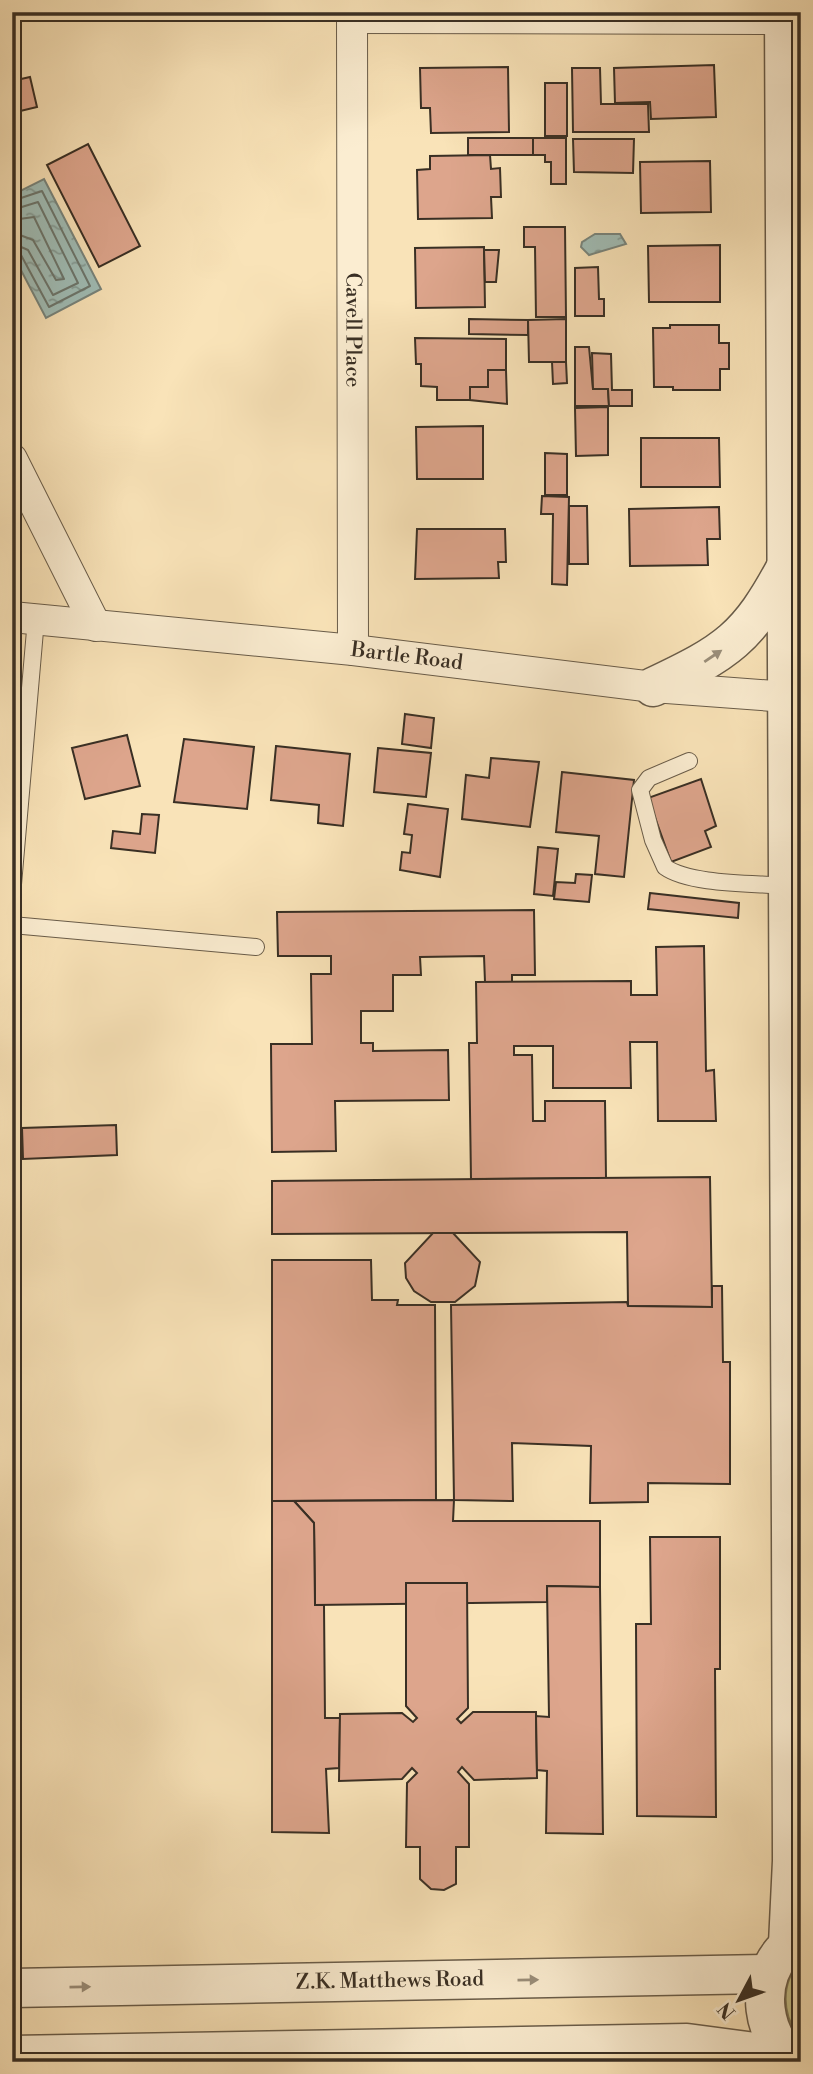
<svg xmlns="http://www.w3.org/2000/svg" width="813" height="2074" font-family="'Libre Bodoni',serif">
  <defs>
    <pattern id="water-ripples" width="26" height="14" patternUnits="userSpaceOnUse" patternTransform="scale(1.75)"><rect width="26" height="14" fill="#a0bdb6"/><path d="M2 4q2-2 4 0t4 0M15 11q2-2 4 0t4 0" fill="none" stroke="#839a94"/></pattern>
  </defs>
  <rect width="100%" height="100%" fill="#f9e3b8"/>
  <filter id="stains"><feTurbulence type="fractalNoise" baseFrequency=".00286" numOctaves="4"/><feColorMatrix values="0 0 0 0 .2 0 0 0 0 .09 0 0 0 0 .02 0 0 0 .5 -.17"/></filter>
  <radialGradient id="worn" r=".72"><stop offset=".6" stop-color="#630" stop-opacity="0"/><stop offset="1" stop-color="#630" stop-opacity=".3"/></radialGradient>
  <path fill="#c5c189" stroke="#7f7856" stroke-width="2" d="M801 1959V2040C781 2015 780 1984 801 1959Z"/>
  <g fill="url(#water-ripples)" stroke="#77847c" stroke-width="2">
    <polygon points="44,179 101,289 46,318 12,253 12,195"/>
    <polygon points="595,234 620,234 626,244 589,255 581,247 582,242"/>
  </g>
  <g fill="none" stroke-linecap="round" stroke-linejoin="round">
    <g stroke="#6c766d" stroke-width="2">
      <polyline points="12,201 42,191 90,286 49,307 21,255 12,252"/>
      <polyline points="12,210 38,202 78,283 53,295 28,250 12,243"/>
      <polyline points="12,220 34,217 64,279 56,280 33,240 12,232"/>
    </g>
  </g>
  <g fill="#dda58c" stroke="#392f24" stroke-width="2">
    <polygon points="714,65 716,117 651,119 650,102 615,103 614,68"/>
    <polygon points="508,67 509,132 431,133 430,108 421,108 420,68"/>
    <polygon points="572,68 600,68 601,104 648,104 649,132 573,132"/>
    <polygon points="30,77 37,107 12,113 12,81"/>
    <rect x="545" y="83" width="22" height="53"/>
    <rect x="468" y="138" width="65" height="17"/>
    <polygon points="533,138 566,138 566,184 551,184 551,162 545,162 545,155 533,155"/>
    <polygon points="573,139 634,139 633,173 574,172"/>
    <polygon points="88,144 140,246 99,267 47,165"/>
    <polygon points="490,155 491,169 500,168 501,197 491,197 492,218 418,219 417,170 430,169 430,156"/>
    <polygon points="710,161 711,212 641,213 640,162"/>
    <polygon points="524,227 565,227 566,317 536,317 535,247 524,247"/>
    <polygon points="720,245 720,302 649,302 648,246"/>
    <polygon points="484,247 485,307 416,308 415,248"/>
    <polygon points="484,250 499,250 496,282 485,282"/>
    <polygon points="598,267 599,299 604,299 604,316 575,316 575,268"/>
    <polygon points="469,319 528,320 528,335 469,334"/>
    <polygon points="566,319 566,362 529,362 528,320"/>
    <polygon points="670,325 719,325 719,343 729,343 729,369 720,369 720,390 673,390 673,387 654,387 653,328 670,328"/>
    <polygon points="415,338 506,339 506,370 488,370 488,387 470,387 470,400 437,400 437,387 421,386 421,364 416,364"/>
    <polygon points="575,347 589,347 593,389 608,389 609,406 575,406"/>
    <polygon points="592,353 611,354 612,390 632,390 632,406 609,406 608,389 593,389"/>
    <polygon points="552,362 566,362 567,383 553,384"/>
    <polygon points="488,370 506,370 507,404 470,400 470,387 488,387"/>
    <polygon points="608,407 608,455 576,456 575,408"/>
    <polygon points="483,426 483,479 417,479 416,427"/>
    <polygon points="641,438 719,438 720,487 641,487"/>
    <polygon points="545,453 567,454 567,495 545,495"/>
    <polygon points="542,496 569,497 567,585 552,584 553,514 541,514"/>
    <polygon points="569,506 587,506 588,564 569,564"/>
    <polygon points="719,507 720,539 707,539 708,565 630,566 629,509"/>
    <polygon points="417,529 505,529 506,562 498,562 499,578 415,579"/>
    <polygon points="12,688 22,688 20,713 12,713"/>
    <polygon points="405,714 434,718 431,748 402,744"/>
    <polygon points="127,735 140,786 85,799 72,748"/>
    <polygon points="184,739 254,747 247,809 174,802"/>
    <polygon points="276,746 350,754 343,826 318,823 319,805 271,800"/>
    <polygon points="378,748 431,753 426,797 374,792"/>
    <polygon points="491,758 539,762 530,827 462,819 466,775 489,778"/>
    <polygon points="562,772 634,780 624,877 595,874 599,836 556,832"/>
    <polygon points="701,779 716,826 705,831 711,847 671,862 648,798"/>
    <polygon points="408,804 448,809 440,877 400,870 402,852 410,853 412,835 404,834"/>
    <polygon points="142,814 159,815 155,853 111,848 113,831 140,834"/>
    <polygon points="538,847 558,849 553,896 534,894"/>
    <polygon points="576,874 592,875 589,902 554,899 556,882 575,883"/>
    <polygon points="650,893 739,903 738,918 648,909"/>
    <polygon points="534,910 535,975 512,975 512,982 485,982 484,956 420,957 421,975 393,975 393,1011 361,1011 361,1043 373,1043 373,1051 448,1050 449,1100 335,1101 336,1151 272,1152 271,1044 312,1044 311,974 331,974 331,956 278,956 277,912"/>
    <polygon points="704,946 706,1071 714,1070 716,1121 658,1121 657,1042 630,1042 631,1088 553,1088 553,1046 514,1046 514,1055 532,1055 533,1121 545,1121 545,1101 605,1101 606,1178 471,1179 469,1043 477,1043 476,982 631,981 631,995 657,995 656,947"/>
    <polygon points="116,1125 117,1155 23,1159 22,1128"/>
    <polygon points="710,1177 712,1307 628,1306 627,1232 272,1234 272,1181"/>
    <polygon points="433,1233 453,1233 480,1262 475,1286 455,1302 431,1302 414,1291 406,1278 405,1263"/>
    <polygon points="272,1260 371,1260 372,1300 398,1300 397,1305 435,1305 436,1500 272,1501"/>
    <polygon points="712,1286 722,1286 723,1362 730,1362 730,1484 648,1483 648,1502 590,1503 591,1446 512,1443 513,1501 454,1500 451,1305 627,1302 628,1306 712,1307"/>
    <polygon points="454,1500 453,1521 600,1521 600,1587 547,1586 547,1602 315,1605 314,1523 294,1501"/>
    <polygon points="272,1501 294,1501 314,1523 315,1605 324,1605 325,1718 340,1718 339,1768 326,1769 329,1833 272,1832"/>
    <polygon points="650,1537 720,1537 720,1669 715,1669 716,1817 637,1816 636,1624 651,1624"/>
    <polygon points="406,1583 467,1583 468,1708 457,1719 461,1723 473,1712 536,1712 537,1778 474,1780 462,1767 458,1772 469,1784 469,1847 456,1847 456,1884 444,1890 431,1889 420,1879 420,1847 406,1847 407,1783 417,1773 412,1768 402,1779 339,1781 340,1714 402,1713 413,1722 417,1718 406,1706"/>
    <polygon points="547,1586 600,1587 603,1834 546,1833 547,1771 537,1770 536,1716 549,1717"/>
  </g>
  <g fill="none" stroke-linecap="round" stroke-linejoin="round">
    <defs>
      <g id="service">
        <path d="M689 761 649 778 640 790 653 840 665 867C690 885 755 883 787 886"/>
        <polyline points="12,896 36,619"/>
        <polyline points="12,925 256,947"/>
      </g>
      <g id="minor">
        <path id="s1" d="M352 12 353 650"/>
        <polyline points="352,18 801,19"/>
        <polyline points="12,459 96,626"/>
        <path id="s2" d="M12 617 353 650 653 687 801 698"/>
      </g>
      <g id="tertiary">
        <polyline points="784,12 791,1528 792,1861 788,1944"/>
        <path d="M653 687C727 652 748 639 787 565"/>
        <path d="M782 1952C755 1984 761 2036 795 2062"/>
        <path id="s3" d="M12 1988 768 1974"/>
        <polyline points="12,2055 687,2043 755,2052 784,2062"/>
      </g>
    </defs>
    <use href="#service" stroke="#695c49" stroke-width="18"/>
    <use href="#minor" stroke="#695c49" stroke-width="32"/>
    <use href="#tertiary" stroke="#695c49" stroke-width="41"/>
    <use href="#service" stroke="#fbedd1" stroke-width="16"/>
    <use href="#minor" stroke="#fbedd1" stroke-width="30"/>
    <use href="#tertiary" stroke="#fbedd1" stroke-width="38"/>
  </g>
  <defs><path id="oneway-solid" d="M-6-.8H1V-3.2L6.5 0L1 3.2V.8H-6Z" transform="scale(1.75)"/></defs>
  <g fill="#9a8e7a">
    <use href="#oneway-solid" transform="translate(713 656) rotate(-34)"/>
    <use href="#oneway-solid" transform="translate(528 1980) rotate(-1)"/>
    <use href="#oneway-solid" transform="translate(80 1987) rotate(-1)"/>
  </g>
  <g text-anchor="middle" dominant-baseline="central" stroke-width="7" stroke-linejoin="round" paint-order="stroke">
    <g font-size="21" fill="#392f24" stroke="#fbedd1">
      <text stroke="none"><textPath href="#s1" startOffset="318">Cavell Place</textPath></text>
      <text stroke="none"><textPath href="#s2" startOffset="397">Bartle Road</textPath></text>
      <text stroke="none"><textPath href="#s3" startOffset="378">Z.K. Matthews Road</textPath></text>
    </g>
  </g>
  <rect width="813" height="2074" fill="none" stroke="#f9e3b8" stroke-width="42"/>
  <rect x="14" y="14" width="785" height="2046" fill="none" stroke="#392f24" stroke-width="3.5"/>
  <rect x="21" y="21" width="771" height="2032" fill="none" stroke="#392f24" stroke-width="2"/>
  <g transform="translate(739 2000) rotate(229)" stroke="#fbedd1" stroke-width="5" paint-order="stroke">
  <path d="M0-5L12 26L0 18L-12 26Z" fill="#392f24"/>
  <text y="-10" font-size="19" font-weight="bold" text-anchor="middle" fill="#392f24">N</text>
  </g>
  <rect width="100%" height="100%" filter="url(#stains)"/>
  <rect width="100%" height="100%" fill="url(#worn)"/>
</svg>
